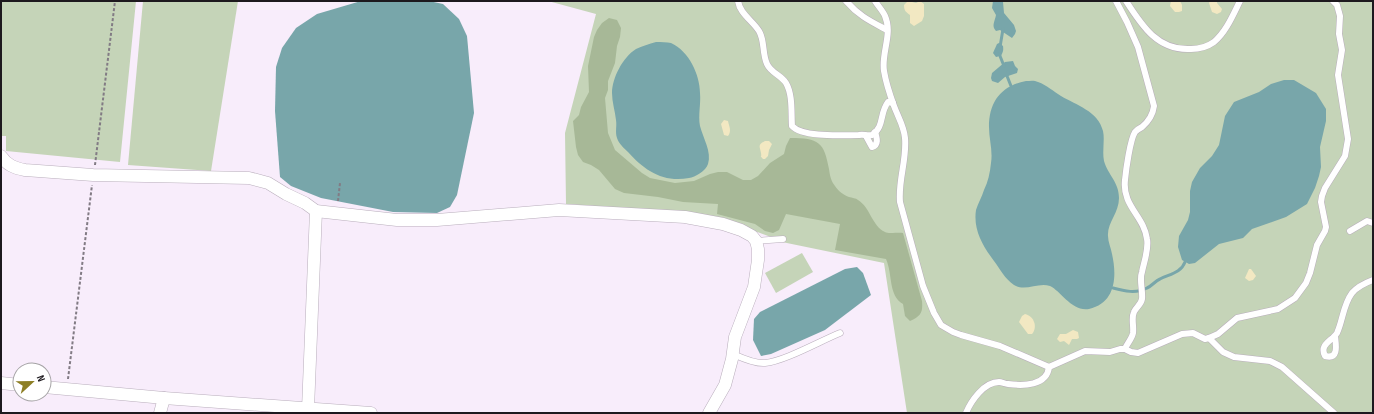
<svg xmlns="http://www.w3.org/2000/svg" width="1374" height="414" font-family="'Sofia Sans Condensed',sans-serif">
  <rect width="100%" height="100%" fill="#f8edfb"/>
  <g fill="#c5d4b8">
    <polygon points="1,1 136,1 120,162 6,151 6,136 1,136"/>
    <polygon points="143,1 238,1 211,171 128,165"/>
    <polygon points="548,1 1373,1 1373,413 907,413 884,263 782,242 783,237 771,237 723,219 693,213 566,204 565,133 596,14"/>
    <polygon points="802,253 813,272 776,293 765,273"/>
  </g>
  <path fill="#a7b897" d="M609 18 617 20 621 28 620 37 617 46 615 63 608 81V90L605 98 608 133 615 150 642 173 650 178 675 183 694 181 710 174 718 172H727L743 180H751L758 176 770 163 784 154 786 146 790 138C819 138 824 142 829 169 830 176 831 181 835 186 838 191 844 195 849 197 852 198 856 198 858 200 870 207 872 226 885 232 888 234 899 232 903 233L922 301C923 312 921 316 910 321L905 316 903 304C888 295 893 275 886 259L835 250 840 224 786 214 779 230 773 233 765 231 755 224 717 214 718 204 683 202 658 197 624 193 615 189 599 170 591 165 583 162 578 155 576 147 573 121 579 115 581 107 589 92 588 66 594 37 597 30 602 23Z"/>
  <g fill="#f2e8c2">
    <path d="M908 1 916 3 920 1 924 4V16L922 21 914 26 910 23V15C906 12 904 11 904 5Z"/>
    <polygon points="1171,1 1180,1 1182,5 1182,11 1179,12 1175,12 1170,6"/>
    <polygon points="1210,1 1217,1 1217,3 1222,9 1221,12 1217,14 1212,12 1209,3"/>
    <path d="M724 120 728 121C729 126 732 131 728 136L724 135 721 124Z"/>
    <path d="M765 141H769L772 144 769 150 768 156 765 159H763C759 154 762 159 761 153 760 147 757 145 765 141Z"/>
    <polygon points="1249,269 1251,269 1256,276 1253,280 1249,281 1245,278"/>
    <path d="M1025 314C1034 316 1038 327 1032 334H1028L1019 322 1022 316Z"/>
    <polygon points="1073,330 1078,332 1079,338 1077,339 1072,339 1069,345 1064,341 1060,342 1057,339 1060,334 1066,334"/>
  </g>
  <g fill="#78a6aa">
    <polygon points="361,1 429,1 443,4 459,19 467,36 474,113 457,195 450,207 437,213 393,212 321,198 291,186 280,177 275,111 276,67 282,48 296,28 317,14"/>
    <path d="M993 1 1003 2 1004 13 1014 25 1016 31 1015 34 1012 38 1000 30 996 31C991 26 995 21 996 15L992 8Z"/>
    <path d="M656 42C661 42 667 42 671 43 689 51 700 75 700 93 701 104 698 115 700 126 703 138 712 152 708 164 706 171 695 177 689 178 663 183 644 170 628 152 624 148 619 144 617 138 615 132 617 126 616 120 615 111 612 102 612 93 612 78 623 57 636 49 642 46 649 44 656 42Z"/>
    <path d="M999 43 1003 46C1004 52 1002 56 996 57L993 53 997 44Z"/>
    <polygon points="1013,61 1015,66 1018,69 1017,73 1005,77 998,83 992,81 991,78 992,73 1005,62"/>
    <polygon points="1284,80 1294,80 1316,93 1326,109 1326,121 1320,147 1321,167 1319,176 1315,188 1307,204 1286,217 1252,229 1243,238 1219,244 1195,263 1189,264 1182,260 1178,247 1179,236 1188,220 1190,212 1190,191 1192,182 1200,168 1212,156 1219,145 1225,116 1234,102 1259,92 1271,84"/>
    <path d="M1026 81C1030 81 1034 80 1038 82 1047 85 1054 92 1061 96 1076 105 1098 111 1103 131 1105 140 1102 151 1104 161 1108 175 1119 182 1119 198 1119 213 1107 223 1108 236 1108 242 1111 248 1112 254 1117 276 1116 303 1089 309 1072 312 1061 291 1050 286 1038 282 1025 292 1014 285 1005 279 1000 269 994 261 983 246 973 230 976 210 978 203 982 197 984 190 988 182 990 173 991 163 993 151 989 139 989 127 989 102 1001 86 1026 81Z"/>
    <polygon points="857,267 863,273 871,295 825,330 771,354 761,356 753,340 754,319 760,312 845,269"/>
  </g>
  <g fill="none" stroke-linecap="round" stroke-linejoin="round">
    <g stroke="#78a6aa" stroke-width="3">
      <polyline points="1000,47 1003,29"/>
      <polyline points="1000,53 1000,56 1004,66"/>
      <polyline points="1008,72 1007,76 1011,86"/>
      <path d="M1113 288C1124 291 1136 294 1147 288 1152 286 1155 281 1160 279 1170 274 1181 273 1185 262"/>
    </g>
    <defs>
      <g id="service">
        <path d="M738 1C740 14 752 20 759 31 765 41 762 53 767 64 771 73 781 75 786 83 793 95 791 113 792 126 803 138 844 135 859 135 864 134 867 136 872 135 885 126 879 114 888 102L893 103"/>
        <path d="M846 1C859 16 870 21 887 30"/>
        <path d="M875 1C878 6 883 11 885 16 893 34 881 53 884 71 886 83 890 95 894 106 898 117 904 126 905 138 907 160 898 180 900 202L923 286 934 313 941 325 953 332 961 335 1000 346 1049 367 1085 351 1110 352 1120 349H1125L1131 352 1138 353 1182 334 1193 333 1205 339 1209 338 1218 334 1237 318 1278 309 1295 298 1306 283 1310 273 1317 245 1325 231 1326 227 1321 202 1322 196 1325 188 1345 156 1348 139 1338 75 1342 50 1339 34 1340 16 1337 5 1333 1"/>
        <path d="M1116 1 1127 22 1138 47 1154 106C1153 114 1149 121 1142 127 1140 128 1137 130 1135 132 1130 140 1126 170 1125 180 1122 206 1144 216 1147 239 1149 249 1144 262 1142 272 1139 280 1143 290 1142 299 1141 305 1136 307 1134 312 1131 318 1134 326 1133 333 1132 339 1127 343 1125 349"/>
        <path d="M1126 1C1142 26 1158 51 1191 49 1199 49 1207 47 1214 42 1226 32 1233 15 1240 1"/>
        <path d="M866 136 872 147C879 145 877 138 875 132"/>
        <polyline points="1350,231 1367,221 1373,223"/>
        <polyline points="756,241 783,239"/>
        <path d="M1335 336C1336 345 1339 360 1325 356 1319 344 1332 341 1337 333 1343 320 1343 305 1352 293 1358 286 1365 283 1373 280"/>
        <polyline points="1209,338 1223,352 1234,357 1270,361 1282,367 1334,413"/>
        <path d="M733 354C742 358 755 364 765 363 785 361 820 341 840 333"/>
        <path d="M966 413C971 401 984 382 999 382 1002 382 1005 384 1008 384 1023 386 1047 386 1049 367"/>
      </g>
      <g id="minor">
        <path d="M1 156C7 165 14 168 25 170L93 175 249 178 268 183 286 194 305 203 316 211 397 220H437L559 210 685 217 723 224 741 230 752 236 756 241 758 249V260L754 287 735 337 732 359 725 385 709 413"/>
        <polyline points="1,383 20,385"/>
        <polyline points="44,387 164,398 371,413"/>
        <polyline points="308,409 316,211"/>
        <polyline points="160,413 164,398"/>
      </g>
    </defs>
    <use href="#service" stroke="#b9aebc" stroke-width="7"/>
    <use href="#minor" stroke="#b9aebc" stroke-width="13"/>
    <g stroke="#827b84" stroke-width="2" stroke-dasharray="3 2" stroke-linecap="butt">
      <polyline points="95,165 115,1"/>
      <polyline points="338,201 340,183"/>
      <polyline points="68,379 92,185"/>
    </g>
    <use href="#service" stroke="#fff" stroke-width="6"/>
    <use href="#minor" stroke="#fff" stroke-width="12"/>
  </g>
  <rect width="1374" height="414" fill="none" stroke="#1d191e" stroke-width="4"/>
  <g transform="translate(32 382) rotate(68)"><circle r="19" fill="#ffffff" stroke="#a5a3a5"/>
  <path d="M0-3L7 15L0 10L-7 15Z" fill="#8c7e24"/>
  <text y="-6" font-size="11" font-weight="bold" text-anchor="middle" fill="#1d191e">N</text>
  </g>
</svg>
